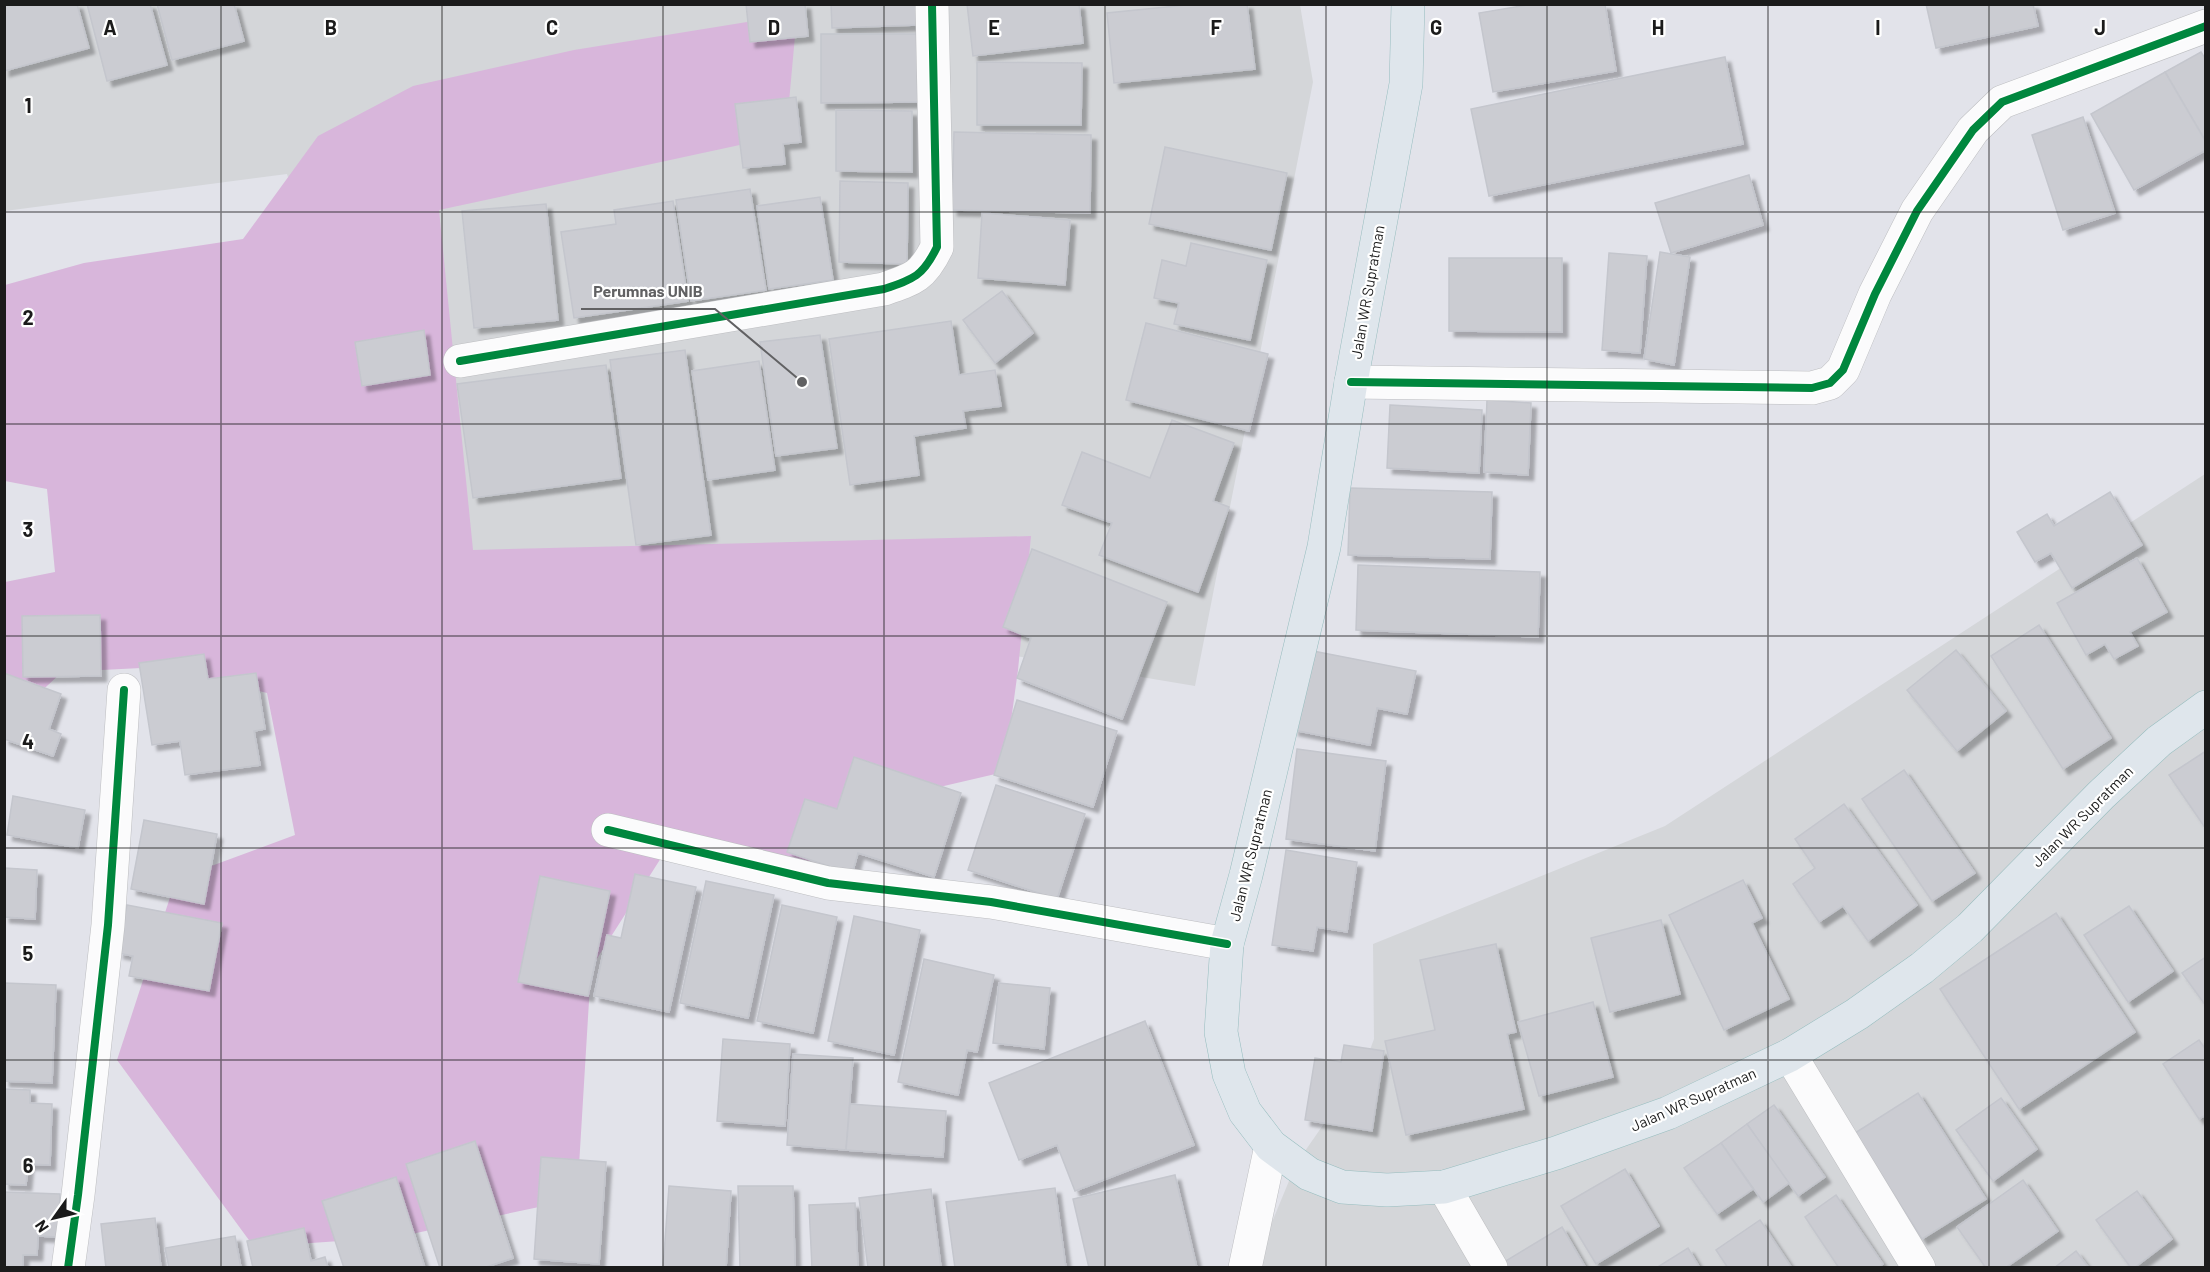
<svg xmlns="http://www.w3.org/2000/svg" width="2210" height="1272" font-family="Barlow,sans-serif">
  <defs>
    <filter id="shadow"><feDropShadow dx="5.5" dy="5.5" stdDeviation="1.5" flood-color="#0004"/></filter>
  </defs>
  <rect width="100%" height="100%" fill="#e2e3ea"/>
  <g fill="#d4d6d9">
    <polygon points="4,5 1300,5 1313,82 1195,686 400,553 287,174 5,211"/>
    <polygon points="2205,474 2205,1267 1253,1268 1296,1164 1364,1066 1374,1039 1373,944 1665,826"/>
  </g>
  <polygon fill="#d8b6db" points="797,14 786,135 439,210 473,550 1031,536 1018,670 1004,772 888,799 794,873 661,858 591,968 577,1199 397,1237 254,1247 117,1060 176,879 295,835 267,693 161,667 62,672 5,725 5,582 55,572 47,489 5,481 5,285 84,263 243,239 318,136 413,86 574,50"/>
  <g fill="#cbccd2" stroke="#c4c6cd" stroke-width="1.5" filter="url(#shadow)">
    <polygon points="4,4 77,4 89,48 4,71"/>
    <polygon points="87,4 150,4 167,65 107,81"/>
    <polygon points="157,4 234,4 244,41 172,60"/>
    <polygon points="746,4 805,4 808,36 750,42"/>
    <polygon points="831,4 916,4 917,25 832,28"/>
    <polygon points="967,4 1079,4 1083,43 973,56"/>
    <polygon points="1196,4 1247,4 1255,69 1114,83 1107,13"/>
    <polygon points="1533,4 1605,4 1616,71 1493,92 1479,13"/>
    <polygon points="1926,4 2033,4 2038,26 1936,48"/>
    <polygon points="821,34 919,34 920,102 821,103"/>
    <polygon points="2201,52 2206,60 2206,142 2165,72"/>
    <polygon points="1725,57 1743,144 1489,196 1471,109"/>
    <polygon points="977,62 1082,63 1081,125 977,125"/>
    <polygon points="2165,72 2206,142 2206,150 2134,190 2091,114"/>
    <polygon points="796,97 801,142 783,144 785,164 743,168 735,104"/>
    <polygon points="836,110 912,111 912,172 836,171"/>
    <polygon points="2083,117 2115,213 2063,230 2032,135"/>
    <polygon points="954,132 1091,135 1090,213 952,210"/>
    <polygon points="1165,147 1287,173 1271,250 1149,224"/>
    <polygon points="1749,175 1763,225 1671,253 1655,203"/>
    <polygon points="840,181 908,183 907,264 839,262"/>
    <polygon points="750,189 766,290 691,301 676,200"/>
    <polygon points="820,197 833,280 769,289 757,206"/>
    <polygon points="673,201 688,301 574,318 561,232 616,224 614,210"/>
    <polygon points="546,204 558,320 474,328 462,211"/>
    <polygon points="982,213 1070,220 1065,285 978,278"/>
    <polygon points="1191,243 1267,260 1250,340 1174,324 1179,303 1154,298 1162,260 1186,266"/>
    <polygon points="1660,252 1690,257 1674,365 1644,359"/>
    <polygon points="1609,253 1647,256 1640,353 1602,350"/>
    <polygon points="1449,258 1562,258 1562,332 1449,331"/>
    <polygon points="1002,291 1033,333 995,363 963,320"/>
    <polygon points="951,321 959,375 995,370 1001,406 963,411 966,428 914,436 919,475 850,485 829,339"/>
    <polygon points="1146,323 1268,354 1249,431 1126,400"/>
    <polygon points="424,330 430,375 362,386 355,342"/>
    <polygon points="820,335 837,448 776,456 760,342"/>
    <polygon points="685,350 711,535 636,545 610,360"/>
    <polygon points="759,361 775,470 708,480 692,371"/>
    <polygon points="606,365 621,478 473,498 457,384"/>
    <polygon points="1487,400 1531,403 1528,475 1484,472"/>
    <polygon points="1390,405 1482,410 1479,473 1387,468"/>
    <polygon points="1172,420 1234,443 1213,501 1229,507 1198,592 1099,555 1112,523 1062,505 1082,452 1150,478"/>
    <polygon points="1350,488 1492,492 1490,559 1348,555"/>
    <polygon points="2110,492 2142,545 2072,588 2051,553 2035,562 2017,532 2047,514 2054,526"/>
    <polygon points="1032,549 1167,602 1122,719 1017,678 1031,638 1003,627"/>
    <polygon points="2137,558 2167,612 2130,632 2138,646 2114,659 2105,644 2086,655 2057,603"/>
    <polygon points="1358,565 1540,572 1538,637 1356,630"/>
    <polygon points="100,615 101,676 23,677 22,616"/>
    <polygon points="2039,625 2111,738 2063,769 1991,656"/>
    <polygon points="1308,650 1416,671 1407,714 1377,708 1370,745 1293,730"/>
    <polygon points="1956,650 2006,711 1957,751 1907,690"/>
    <polygon points="204,654 208,679 256,673 265,729 254,731 260,765 185,775 180,741 152,745 139,663"/>
    <polygon points="4,673 61,694 49,729 61,734 53,756 4,739"/>
    <polygon points="1017,700 1117,731 1093,807 994,775"/>
    <polygon points="1297,749 1386,761 1375,851 1286,839"/>
    <polygon points="2206,751 2206,829 2169,775"/>
    <polygon points="854,757 961,793 934,877 858,853 852,874 787,852 805,799 837,809"/>
    <polygon points="1904,770 1975,873 1932,901 1862,799"/>
    <polygon points="996,785 1085,814 1057,899 968,870"/>
    <polygon points="13,796 85,810 78,848 7,835"/>
    <polygon points="1844,804 1917,905 1868,941 1843,906 1819,922 1793,884 1815,868 1795,839"/>
    <polygon points="144,820 217,834 204,904 131,889"/>
    <polygon points="1286,850 1357,862 1347,932 1317,927 1313,951 1272,945"/>
    <polygon points="4,868 37,870 35,919 4,917"/>
    <polygon points="635,874 696,887 669,1012 594,996 607,935 621,938"/>
    <polygon points="540,876 610,891 588,996 518,982"/>
    <polygon points="1743,880 1762,918 1752,923 1789,999 1724,1030 1669,915"/>
    <polygon points="706,881 774,895 748,1018 680,1003"/>
    <polygon points="127,905 222,923 209,991 129,976 133,956 118,953"/>
    <polygon points="782,905 837,917 813,1033 757,1021"/>
    <polygon points="2129,906 2173,971 2128,1002 2084,935"/>
    <polygon points="2056,913 2135,1032 2019,1109 1940,989"/>
    <polygon points="854,916 920,930 894,1055 828,1041"/>
    <polygon points="1661,920 1680,994 1610,1012 1591,938"/>
    <polygon points="1496,944 1516,1032 1507,1034 1524,1109 1406,1135 1385,1041 1435,1030 1420,960"/>
    <polygon points="2206,957 2206,1006 2182,973"/>
    <polygon points="924,959 994,975 977,1052 967,1050 958,1095 898,1082"/>
    <polygon points="4,983 56,985 52,1083 4,1081"/>
    <polygon points="999,983 1050,988 1044,1049 993,1043"/>
    <polygon points="1593,1002 1613,1077 1539,1096 1518,1022"/>
    <polygon points="1145,1021 1194,1145 1075,1191 1057,1145 1019,1160 989,1083"/>
    <polygon points="723,1039 790,1044 785,1126 717,1121"/>
    <polygon points="2199,1040 2206,1050 2206,1115 2199,1119 2163,1064"/>
    <polygon points="1344,1045 1384,1051 1372,1131 1305,1120 1315,1058 1341,1062"/>
    <polygon points="793,1054 853,1058 846,1150 787,1145"/>
    <polygon points="4,1089 30,1090 30,1103 52,1104 50,1165 28,1164 26,1185 4,1184"/>
    <polygon points="1918,1093 1986,1199 1922,1239 1855,1133"/>
    <polygon points="2001,1098 2037,1149 1993,1181 1956,1130"/>
    <polygon points="850,1104 946,1111 943,1157 846,1150"/>
    <polygon points="1774,1105 1825,1177 1798,1196 1747,1124"/>
    <polygon points="1747,1124 1789,1183 1763,1202 1721,1143"/>
    <polygon points="475,1141 513,1258 483,1268 440,1268 406,1164"/>
    <polygon points="1721,1143 1753,1189 1717,1214 1684,1168"/>
    <polygon points="541,1157 606,1162 599,1264 534,1259"/>
    <polygon points="1625,1169 1659,1226 1596,1264 1561,1206"/>
    <polygon points="1175,1175 1197,1268 1089,1268 1073,1199"/>
    <polygon points="396,1177 425,1268 344,1268 322,1201"/>
    <polygon points="2023,1180 2058,1231 2005,1268 1986,1268 1957,1227"/>
    <polygon points="669,1186 731,1191 726,1268 663,1268"/>
    <polygon points="738,1186 793,1186 795,1268 740,1268"/>
    <polygon points="1055,1188 1066,1268 955,1268 946,1202"/>
    <polygon points="931,1189 941,1268 868,1268 859,1198"/>
    <polygon points="2137,1191 2172,1239 2134,1268 2131,1268 2096,1220"/>
    <polygon points="4,1192 60,1194 58,1237 38,1236 37,1255 23,1255 23,1268 4,1268"/>
    <polygon points="1836,1195 1883,1264 1878,1268 1839,1268 1805,1217"/>
    <polygon points="855,1203 858,1268 812,1268 809,1205"/>
    <polygon points="155,1218 161,1268 106,1268 101,1224"/>
    <polygon points="1760,1220 1792,1268 1728,1268 1716,1250"/>
    <polygon points="1562,1227 1586,1268 1507,1268 1504,1262"/>
    <polygon points="304,1228 311,1261 325,1257 328,1268 253,1268 247,1241"/>
    <polygon points="235,1236 241,1268 169,1268 165,1248"/>
    <polygon points="1688,1248 1700,1268 1656,1268"/>
    <polygon points="2076,1251 2089,1268 2054,1268"/>
  </g>
  <g fill="none" stroke-linecap="round" stroke-linejoin="round">
    <defs>
      <g id="minor">
        <path d="M460 361 884 289C914 279 923 276 937 247L932 4"/>
        <polyline points="1351,382 1812,388 1830,383 1843,370 1875,294 1917,211 1973,130 2002,102 2206,26"/>
        <polyline points="608,830 828,883 991,902 1227,944"/>
        <polyline points="1790,1055 1919,1268"/>
        <polyline points="1444,1187 1491,1268"/>
        <polyline points="68,1268 78,1195 108,925 124,690"/>
        <polyline points="1245,1268 1271,1146"/>
      </g>
      <polyline id="trunk" points="1408,4 1406,84 1351,382 1324,547 1246,875 1227,944 1221,1032 1229,1074 1245,1112 1271,1146 1309,1174 1342,1187 1387,1190 1444,1187 1556,1153 1668,1113 1790,1055 1857,1014 1922,968 1970,928 2101,795 2159,741 2206,707"/>
    </defs>
    <use href="#minor" stroke="#bdbec1" stroke-width="34"/>
    <use href="#trunk" stroke="#97bdbf" stroke-width="34"/>
    <use href="#minor" stroke="#fbfbfc" stroke-width="33"/>
    <use href="#trunk" stroke="#dfe6ec" stroke-width="33"/>
    <defs>
      <g id="cycleway">
        <path d="M460 361 884 289C914 279 923 276 937 247L932 4"/>
        <polyline points="1351,382 1812,388 1830,383 1843,370 1875,294 1917,211 1973,130 2002,102 2206,26"/>
        <polyline points="608,830 828,883 991,902 1227,944"/>
        <polyline points="68,1268 78,1195 108,925 124,690"/>
      </g>
    </defs>
    <use href="#cycleway" stroke="#fff" stroke-width="11"/>
    <use href="#cycleway" stroke="#00873e" stroke-width="8"/>
  </g>
  <path fill="none" stroke="#1b1b1b" stroke-width="1.5" stroke-opacity="0.55" d="M221 4V1268M442 4V1268M663 4V1268M884 4V1268M1105 4V1268M1326 4V1268M1547 4V1268M1768 4V1268M1989 4V1268M4 212H2206M4 424H2206M4 636H2206M4 848H2206M4 1060H2206"/>
  <g text-anchor="middle" dominant-baseline="central" stroke-width="4.5" stroke-linejoin="round" paint-order="stroke">
    <g font-size="15" fill="#1b1b1b" stroke="#fff">
      <text transform="translate(1367 292) rotate(-80)">Jalan WR Supratman</text>
      <text transform="translate(2082 816) rotate(-45)">Jalan WR Supratman</text>
      <text transform="translate(1250 855) rotate(-76)">Jalan WR Supratman</text>
      <text transform="translate(1693 1099) rotate(-24)">Jalan WR Supratman</text>
    </g>
  </g>
  <g font-size="20" text-anchor="middle" font-weight="bold" fill="#1b1b1b" stroke="#fff" stroke-width="4.5" stroke-linejoin="round" paint-order="stroke">
    <text x="110" y="35">A</text>
    <text x="331" y="35">B</text>
    <text x="552" y="35">C</text>
    <text x="774" y="35">D</text>
    <text x="994" y="35">E</text>
    <text x="1216" y="35">F</text>
    <text x="1436" y="35">G</text>
    <text x="1658" y="35">H</text>
    <text x="1878" y="35">I</text>
    <text x="2100" y="35">J</text>
    <text x="28" y="113">1</text>
    <text x="28" y="325">2</text>
    <text x="28" y="537">3</text>
    <text x="28" y="749">4</text>
    <text x="28" y="961">5</text>
    <text x="28" y="1173">6</text>
  </g>
  <path fill="none" stroke="#616163" stroke-width="2" d="M802 382L715 309H581"/>
  <circle fill="#616163" stroke="#fff" stroke-width="2" cx="802" cy="382" r="6"/>
  <g font-size="16" text-anchor="middle" font-weight="bold" fill="#616163" stroke="#fff" stroke-width="4.5" stroke-linejoin="round" paint-order="stroke">
    <text x="648" y="297">Perumnas UNIB</text>
  </g>
  <rect width="2210" height="1272" fill="none" stroke="#1b1b1b" stroke-width="12"/>
  <g transform="translate(54 1218) rotate(236)" stroke="#ffffff" stroke-width="4.5" paint-order="stroke">
  <path d="M0-4.5L10 22L0 15L-10 22Z" fill="#1b1b1b"/>
  <text y="-9" font-size="16" font-weight="bold" text-anchor="middle" fill="#1b1b1b">N</text>
  </g>
</svg>
